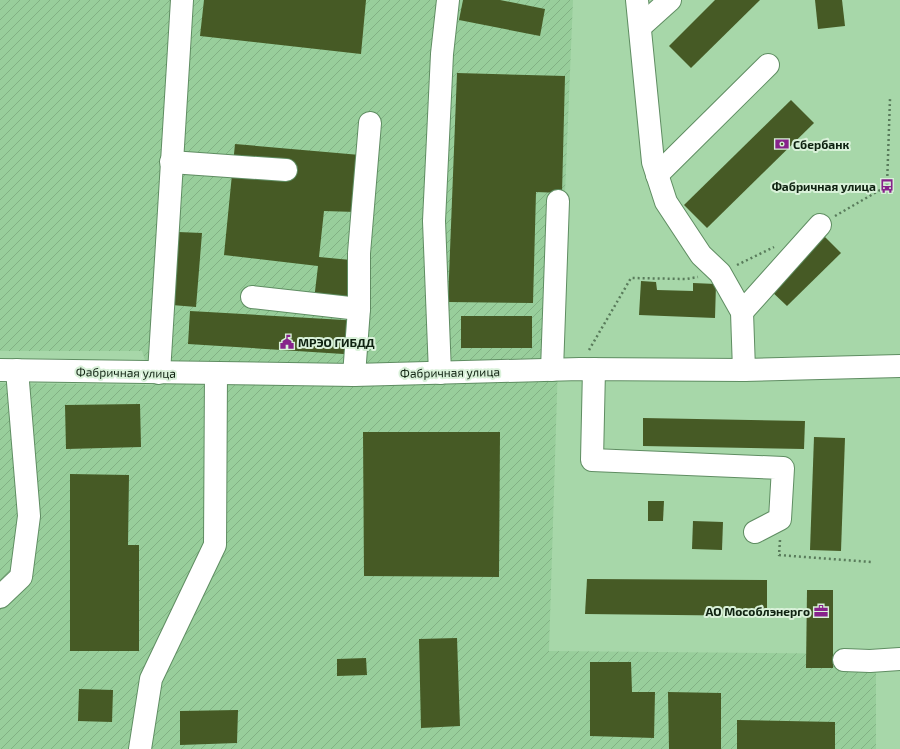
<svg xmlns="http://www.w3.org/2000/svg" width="900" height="749" font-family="'Exo 2',sans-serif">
  <defs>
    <pattern id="industrial-furrows" width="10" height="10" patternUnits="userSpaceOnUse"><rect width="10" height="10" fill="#98ce9b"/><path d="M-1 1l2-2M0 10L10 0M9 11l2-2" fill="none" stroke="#82b184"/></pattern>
  </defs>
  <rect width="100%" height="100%" fill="#a7d7a9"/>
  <polygon fill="url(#industrial-furrows)" points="0,0 573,0 558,363 549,651 876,654 876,749 0,749 0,383 153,385 142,351 0,351"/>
  <g fill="#465a25">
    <polygon points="204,0 366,0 361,54 200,36"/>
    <polygon points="463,0 500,0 545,9 540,36 459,20"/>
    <polygon points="715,0 760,0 691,68 669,46"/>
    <polygon points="815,0 842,0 845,26 818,29"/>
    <polygon points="457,73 565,76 562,193 536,192 533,303 448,302"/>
    <polygon points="791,100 814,123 707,228 684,205"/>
    <polygon points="235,144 360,155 356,212 324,211 319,257 351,260 347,303 314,300 318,266 224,255"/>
    <polygon points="178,232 202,233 196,307 172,305"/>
    <polygon points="823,235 841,253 787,306 769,289"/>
    <polygon points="641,281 656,282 657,290 693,291 693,283 716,284 715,318 639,315"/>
    <polygon points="190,311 361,321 359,355 188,344"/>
    <rect x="461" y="316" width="71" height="32"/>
    <polygon points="140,404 141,447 66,449 65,405"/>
    <polygon points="643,418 805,421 804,449 643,446"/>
    <polygon points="363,432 500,432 499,577 364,576"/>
    <polygon points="814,437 845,438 841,551 810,550"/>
    <polygon points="70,474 129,475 128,545 139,545 139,651 70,651"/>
    <polygon points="648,501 664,501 663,521 648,521"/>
    <polygon points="693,521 723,522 722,550 692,549"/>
    <polygon points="587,579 767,580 767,616 585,614"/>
    <polygon points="807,590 833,590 833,668 806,668"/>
    <polygon points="457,638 460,726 421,728 419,639"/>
    <polygon points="366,658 367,675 337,676 337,659"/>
    <polygon points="590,662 631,662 632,692 655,692 654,738 590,736"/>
    <polygon points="79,689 113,690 112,722 78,721"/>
    <polygon points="668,692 721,693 721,749 669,749"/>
    <polygon points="238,710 237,743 180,745 180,711"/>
    <polygon points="737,720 835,722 835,749 737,749"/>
  </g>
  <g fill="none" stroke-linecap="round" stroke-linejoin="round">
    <defs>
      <g id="minor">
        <polyline points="637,0 653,162 666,202 701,255 720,273 742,312 744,370"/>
        <polyline points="640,27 670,0"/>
        <polyline points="171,162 286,170"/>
        <polyline points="657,175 768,65"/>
        <polyline points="252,297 359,309"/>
        <polyline points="742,312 820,225"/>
        <polyline points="594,369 592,460 783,468 780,519 755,532"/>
        <polyline points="0,370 354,375 580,369 744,370 900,366"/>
        <polyline points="552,370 558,201"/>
        <polyline points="159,373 182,0"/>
        <polyline points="440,373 434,221 442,54 448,0"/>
        <polyline points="354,375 359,309 359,253 370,123"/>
        <polyline points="0,597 21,577 29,516 17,370"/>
        <polyline points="844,660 870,661 900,659"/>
        <polyline points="140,749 151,679 215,545 216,373"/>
      </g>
    </defs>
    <use href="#minor" stroke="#5f8d62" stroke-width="24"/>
    <g stroke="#597b5b" stroke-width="2.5" stroke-dasharray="2 3" stroke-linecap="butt">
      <polyline points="835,216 887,186 890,99"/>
      <polyline points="737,265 774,247"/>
      <polyline points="589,350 631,278 686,279 698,277"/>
      <polyline points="780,540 779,555 871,562"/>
    </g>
    <use href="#minor" stroke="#fff" stroke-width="22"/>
  </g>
  <defs>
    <symbol id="bank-bare" viewBox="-9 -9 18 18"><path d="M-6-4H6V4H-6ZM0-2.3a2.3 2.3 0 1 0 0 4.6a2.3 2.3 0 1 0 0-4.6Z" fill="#87238b" stroke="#d9f1d9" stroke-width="2.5" paint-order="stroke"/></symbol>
    <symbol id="bus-bare" viewBox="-9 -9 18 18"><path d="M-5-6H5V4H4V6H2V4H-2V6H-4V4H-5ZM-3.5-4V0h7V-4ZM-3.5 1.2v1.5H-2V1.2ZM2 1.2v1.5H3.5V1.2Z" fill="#87238b" stroke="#d9f1d9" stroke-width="2.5" paint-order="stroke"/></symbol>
    <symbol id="civic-bare" viewBox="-9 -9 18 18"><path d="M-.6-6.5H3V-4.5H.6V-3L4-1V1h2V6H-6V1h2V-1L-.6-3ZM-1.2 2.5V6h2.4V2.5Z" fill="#87238b" stroke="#d9f1d9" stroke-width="2.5" paint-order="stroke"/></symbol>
    <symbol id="office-bare" viewBox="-9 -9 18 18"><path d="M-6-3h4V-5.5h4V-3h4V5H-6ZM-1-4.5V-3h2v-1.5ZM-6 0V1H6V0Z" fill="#87238b" stroke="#d9f1d9" stroke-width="2.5" paint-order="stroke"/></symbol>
  </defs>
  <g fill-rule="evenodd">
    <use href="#bank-bare" x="772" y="134" width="20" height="20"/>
    <use href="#bus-bare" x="877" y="176" width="20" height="20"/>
    <use href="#civic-bare" x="277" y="332" width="20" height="20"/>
    <use href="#office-bare" x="811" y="601" width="20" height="20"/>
  </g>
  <g text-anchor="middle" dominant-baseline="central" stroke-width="4" stroke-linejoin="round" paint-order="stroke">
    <g font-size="12" font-weight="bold" fill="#0f2211" stroke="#d9f1d9" text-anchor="start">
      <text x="793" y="144">Сбербанк</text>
      <text x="876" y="186" text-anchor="end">Фабричная улица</text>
      <text x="298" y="342">МРЭО ГИБДД</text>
      <text x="810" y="611" text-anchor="end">АО Мособлэнерго</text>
    </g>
    <g font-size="12" fill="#0f2211" stroke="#d9f1d9">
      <text transform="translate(126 372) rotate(1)">Фабричная улица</text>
      <text transform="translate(450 372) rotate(-1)">Фабричная улица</text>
    </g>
  </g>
</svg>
